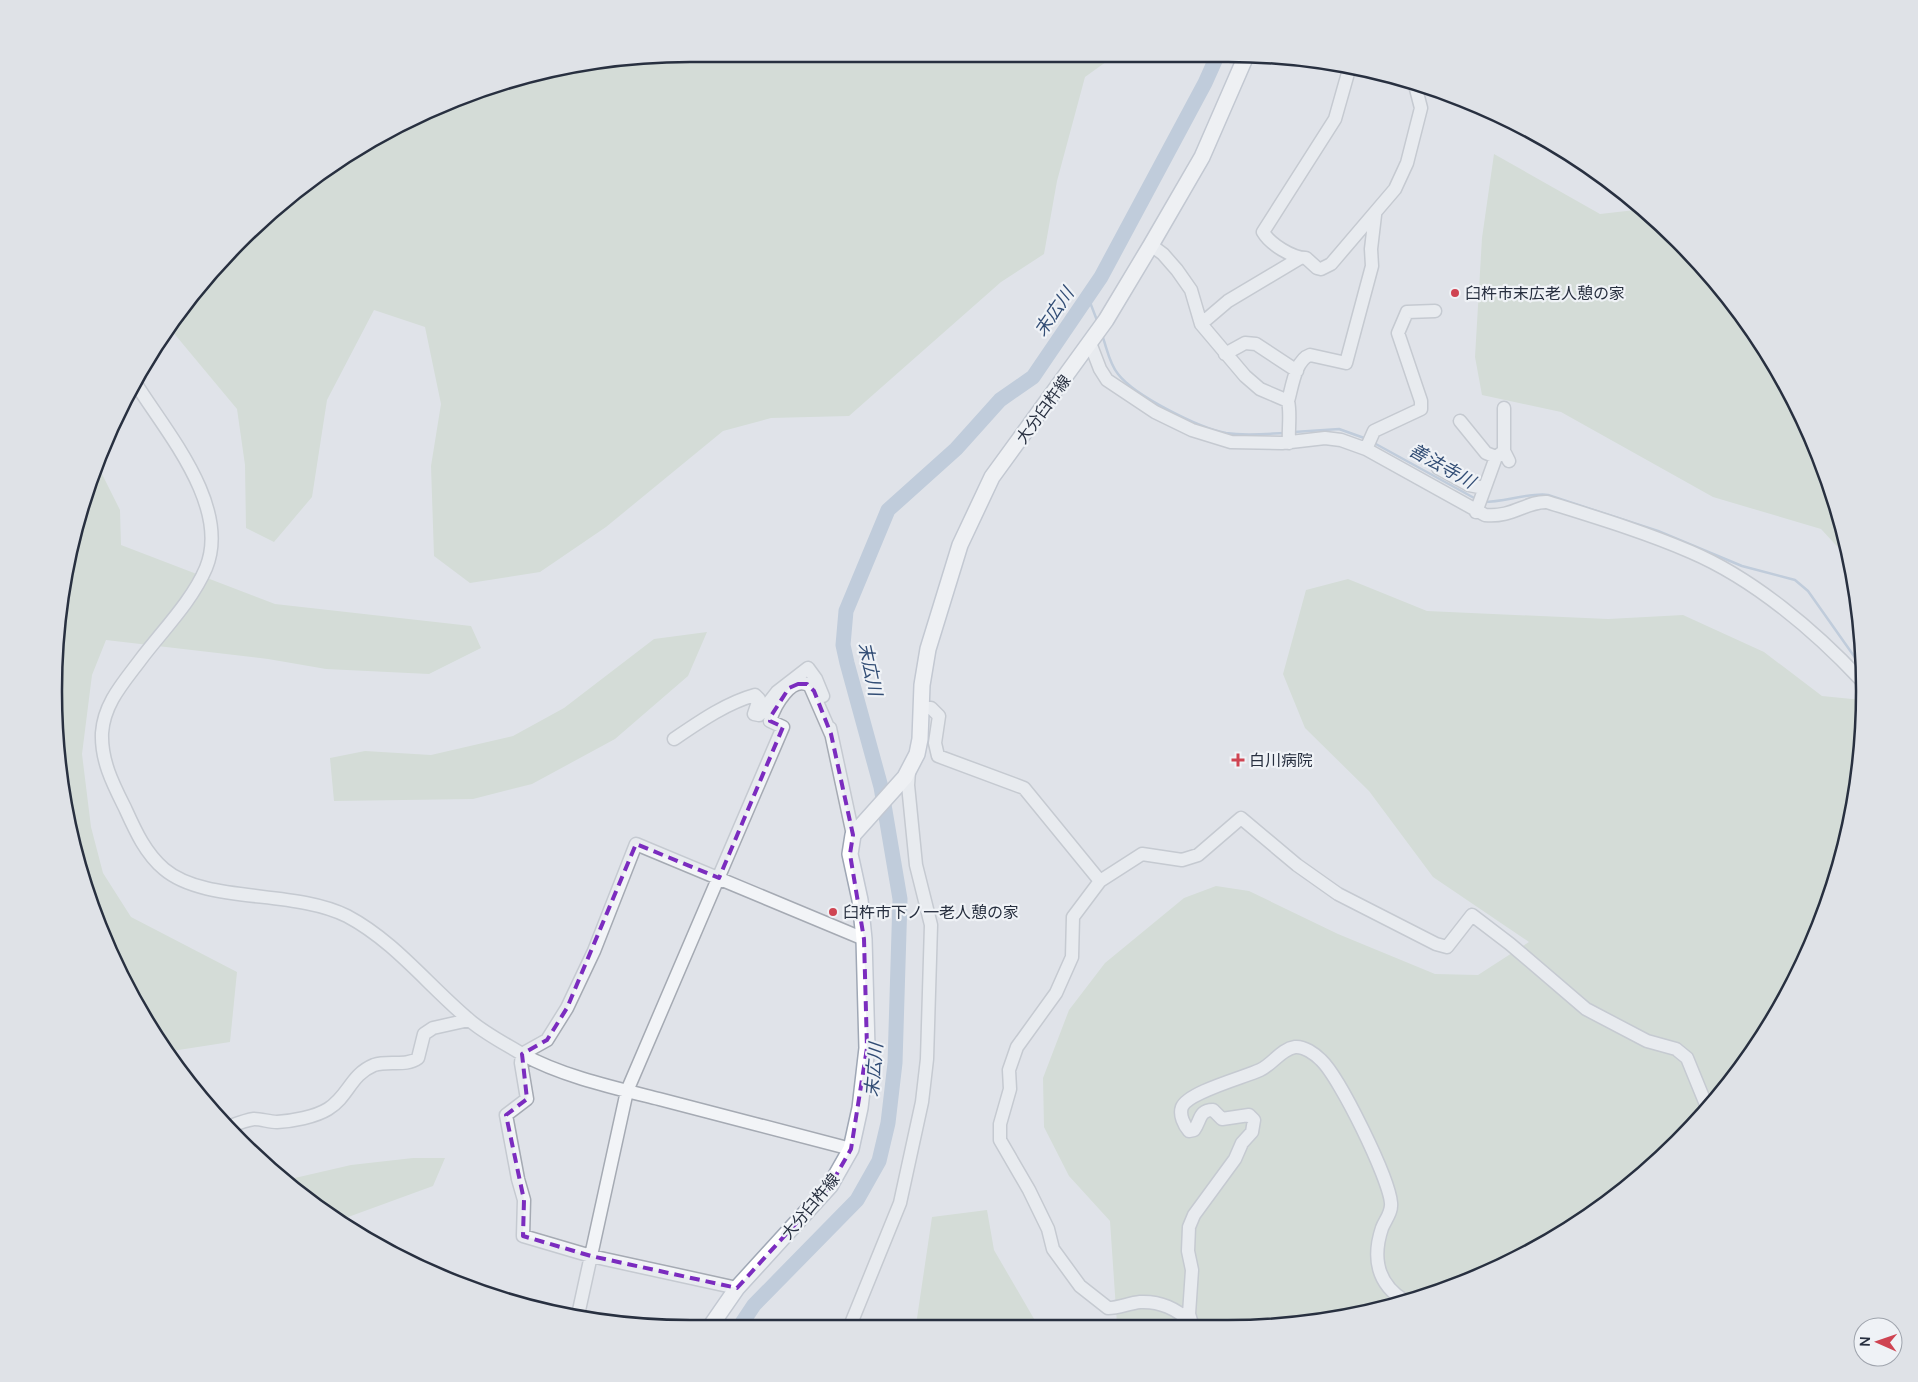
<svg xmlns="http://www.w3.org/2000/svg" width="1918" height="1382" viewBox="0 0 1918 1382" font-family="Manrope,'Noto Sans JP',sans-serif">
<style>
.green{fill:#c5d3c1}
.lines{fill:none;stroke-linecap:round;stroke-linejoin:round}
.stream{stroke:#9aafc9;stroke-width:2.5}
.river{stroke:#9aafc9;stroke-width:15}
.minor-casing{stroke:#a5aab3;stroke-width:15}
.major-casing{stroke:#9fa7b5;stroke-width:18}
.minor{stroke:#f2f4f7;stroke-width:12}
.major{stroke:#fff;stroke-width:15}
.marked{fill:none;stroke:#7b2cbf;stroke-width:4;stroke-dasharray:10 6;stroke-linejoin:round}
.poi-dot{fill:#cf4452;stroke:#eff2f6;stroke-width:2}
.labels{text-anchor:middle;stroke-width:4.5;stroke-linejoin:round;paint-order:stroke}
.poi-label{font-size:16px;fill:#283040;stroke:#eff2f6;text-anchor:start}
.street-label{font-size:16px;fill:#283040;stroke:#eff2f6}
.water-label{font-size:18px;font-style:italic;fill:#324d75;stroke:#eff2f6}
.rim{fill:none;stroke:#283040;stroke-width:2.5}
</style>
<rect width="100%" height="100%" fill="#e0e3e9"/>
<!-- green -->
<path class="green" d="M691,54H1117L1085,77L1057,181L1044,254L1001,282L849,416L771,418L723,431L606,527L540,572L470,583L434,556L431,466L441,404L425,327L374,310L327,400L312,497L274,542L246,528L245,465L237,409L172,331L212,271L337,161L409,119L526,76Z
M1494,154L1600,214L1644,209L1706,271L1779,373L1831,486L1847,557L1821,529L1713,497L1561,412L1482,395L1475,357L1482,238Z
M97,464L120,510L121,545L275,604L471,626L481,648L429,674L326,669L268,659L106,640L92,675L82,754L91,827L103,873L131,917L237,972L230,1042L172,1051L119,973L87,896L59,774V608L87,486Z
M1348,579L1427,611L1608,619L1683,615L1764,652L1822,696L1862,700L1863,733L1842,856L1798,973L1732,1079L1647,1170L1509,1263L1432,1295L1310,1323L1117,1324L1110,1221L1069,1176L1044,1127L1043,1078L1069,1010L1105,963L1184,898L1216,886L1249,891L1338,934L1435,974L1478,975L1529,942L1433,877L1369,791L1305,728L1283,674L1306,590Z
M707,632L688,676L615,739L532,784L473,799L334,801L330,758L365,751L431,755L513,736L564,708L654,639Z
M413,1158H445L433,1186L340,1220L303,1196L286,1180L351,1165Z
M987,1210L994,1250L1037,1324L916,1325L932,1217Z"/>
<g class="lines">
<!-- stream -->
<path class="stream" d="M1088,297L1098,323
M1102,335C1107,348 1109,363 1118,374C1135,396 1199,428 1226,433C1245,436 1264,434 1284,433
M1294,432L1339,429L1367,439
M1374,443L1476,499
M1484,502C1503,502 1533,492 1548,495L1658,531L1742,566L1795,580L1808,591L1861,666"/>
<!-- river -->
<path class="river" d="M740,1326L754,1305L857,1200L879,1161L888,1123L895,1063L900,899L881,787L847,663L843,645L846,611L888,510L956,449L1000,400L1033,377L1101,277L1205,83L1218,54"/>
<defs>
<path id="minor" d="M1350,66L1335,119L1263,232C1270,244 1292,258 1306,258L1317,268L1321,269L1331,264L1395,189L1407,163L1421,108L1415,85
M1151,245L1163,254L1177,270L1191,290L1201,324L1245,376L1260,389L1288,401C1291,414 1288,429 1289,443
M1201,324L1228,301L1300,258
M1090,343L1100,369L1107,380L1155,412L1192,430L1231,442L1282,443L1325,438L1341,440L1366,449L1485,515C1512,518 1527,501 1547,502C1595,517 1645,532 1691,552C1754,579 1815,631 1861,680
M1225,354L1245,343L1256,344L1297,371
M136,384C167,433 231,507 206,568C192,601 163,630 141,659C124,682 104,703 102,733C101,761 113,784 125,808C135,830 145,853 164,869C205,904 294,889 347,916C394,941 426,983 467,1018C482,1032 504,1043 522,1054C561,1076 615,1088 659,1099C723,1116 787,1132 851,1149
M1288,401C1292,388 1295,360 1310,355L1346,363L1372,266L1371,249L1375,215
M1504,408V451L1509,461
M1460,421L1486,453L1496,457
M1366,449L1374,431L1421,409V401L1398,333L1407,312L1435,311
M1438,468L1469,485L1484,488
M1476,512L1496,457L1504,451
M921,708H931L939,716L935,743L938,756L1024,788L1100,881
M830,728L853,835
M674,739C699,722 726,703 755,695L759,699L754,714L759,715L777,692L808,668L816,679L823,696
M228,1127C236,1124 246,1120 254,1119C262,1119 269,1122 277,1122C293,1121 315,1117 328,1109C349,1096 350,1075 374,1065C389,1060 406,1067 418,1058L424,1034L433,1028L469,1020
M737,1288L591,1256L523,1236L524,1200L518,1179L506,1115L527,1099L521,1063L522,1054L547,1040L567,1008L594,951L636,844L864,939
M578,1315L627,1091L783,727L770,721C774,707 792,673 810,686L831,734
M1191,1322C1176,1309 1161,1301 1140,1302C1129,1303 1119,1308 1108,1308L1080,1286L1053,1249L1048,1229L1029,1190L1000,1140V1124L1010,1089L1009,1070L1017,1047L1056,993L1072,957L1073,917L1100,881L1142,854L1182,860L1198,855L1241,818L1297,865L1338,894L1436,944L1447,947L1472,915L1510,944L1586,1009L1647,1041L1676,1049L1687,1058L1707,1107
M1192,1324L1189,1314L1192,1270L1188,1251L1189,1227L1194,1215L1235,1159L1242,1143L1252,1132L1254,1120L1249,1115L1222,1119L1213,1110C1199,1110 1201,1120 1194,1130L1189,1131C1184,1125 1179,1115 1182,1107C1188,1092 1245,1077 1260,1070C1273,1064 1281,1049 1295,1047C1304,1046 1315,1054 1321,1060C1340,1078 1389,1178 1391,1203C1392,1213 1385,1220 1382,1228C1372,1258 1377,1284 1405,1301
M850,1326L900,1203L922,1102L927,1059L931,925L916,865L908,785L909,771"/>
<path id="major" d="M710,1327L737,1288L830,1186L851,1149L860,1108L867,1048L864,939L860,900L850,854L853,835L905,777L917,754L920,739L922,685L928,649L960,545L992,477L1106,320L1151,245L1202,157L1246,56"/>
</defs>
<!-- minor casing -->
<use href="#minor" class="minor-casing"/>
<!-- major casing -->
<use href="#major" class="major-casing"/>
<!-- minor -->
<use href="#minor" class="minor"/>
<!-- major -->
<use href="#major" class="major"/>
</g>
<!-- marked area -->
<path d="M0 0H1918V1382H0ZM798,684H807L814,691L831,734L853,835L850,854L864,939L867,1048L851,1149L830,1186L737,1288L591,1256L523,1236L524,1200L506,1115L527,1099L522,1054L547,1040L567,1008L636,844L719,878L783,727L770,721L771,716L789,688Z" fill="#e0e3e9" fill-opacity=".55" fill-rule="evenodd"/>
<path class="marked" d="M798,684H807L814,691L831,734L853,835L850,854L864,939L867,1048L851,1149L830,1186L737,1288L591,1256L523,1236L524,1200L506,1115L527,1099L522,1054L547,1040L567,1008L636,844L719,878L783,727L770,721L771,716L789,688Z"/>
<!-- markers -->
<g class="poi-dot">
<circle cx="1455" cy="293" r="5"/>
<path d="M1235.5 752.5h5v5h5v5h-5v5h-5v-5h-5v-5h5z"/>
<circle cx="833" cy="912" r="5"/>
</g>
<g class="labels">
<!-- poi labels -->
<g class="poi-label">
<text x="1465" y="299">臼杵市末広老人憩の家</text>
<text x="1249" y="766">白川病院</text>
<text x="843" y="918">臼杵市下ノ一老人憩の家</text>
</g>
<!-- street labels -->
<g class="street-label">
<text transform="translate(1043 409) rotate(-54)" y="6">大分臼杵線</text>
<text transform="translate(810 1206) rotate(-50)" y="6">大分臼杵線</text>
</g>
<!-- water labels -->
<g class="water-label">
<text transform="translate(1054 312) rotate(-55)" y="6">末広川</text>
<text transform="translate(1442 466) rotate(29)" y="6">善法寺川</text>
<text transform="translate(870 669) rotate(78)" y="6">末広川</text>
<text transform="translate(874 1070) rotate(-85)" y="6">末広川</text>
</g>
</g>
<!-- crop -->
<path d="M0 0H1918V1382H0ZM690 62H1228A628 628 0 0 1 1856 690V692A628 628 0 0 1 1228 1320H690A628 628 0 0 1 62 692V690A628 628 0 0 1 690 62Z" fill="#dfe2e7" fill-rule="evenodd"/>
<path class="rim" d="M690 62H1228A628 628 0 0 1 1856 690V692A628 628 0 0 1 1228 1320H690A628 628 0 0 1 62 692V690A628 628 0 0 1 690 62Z"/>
<!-- north arrow -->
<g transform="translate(1878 1342) rotate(272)"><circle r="24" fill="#eff2f6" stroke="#9fa4ad"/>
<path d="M0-4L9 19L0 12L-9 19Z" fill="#cf4452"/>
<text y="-8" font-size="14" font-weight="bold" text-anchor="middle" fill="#283040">N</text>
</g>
</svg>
